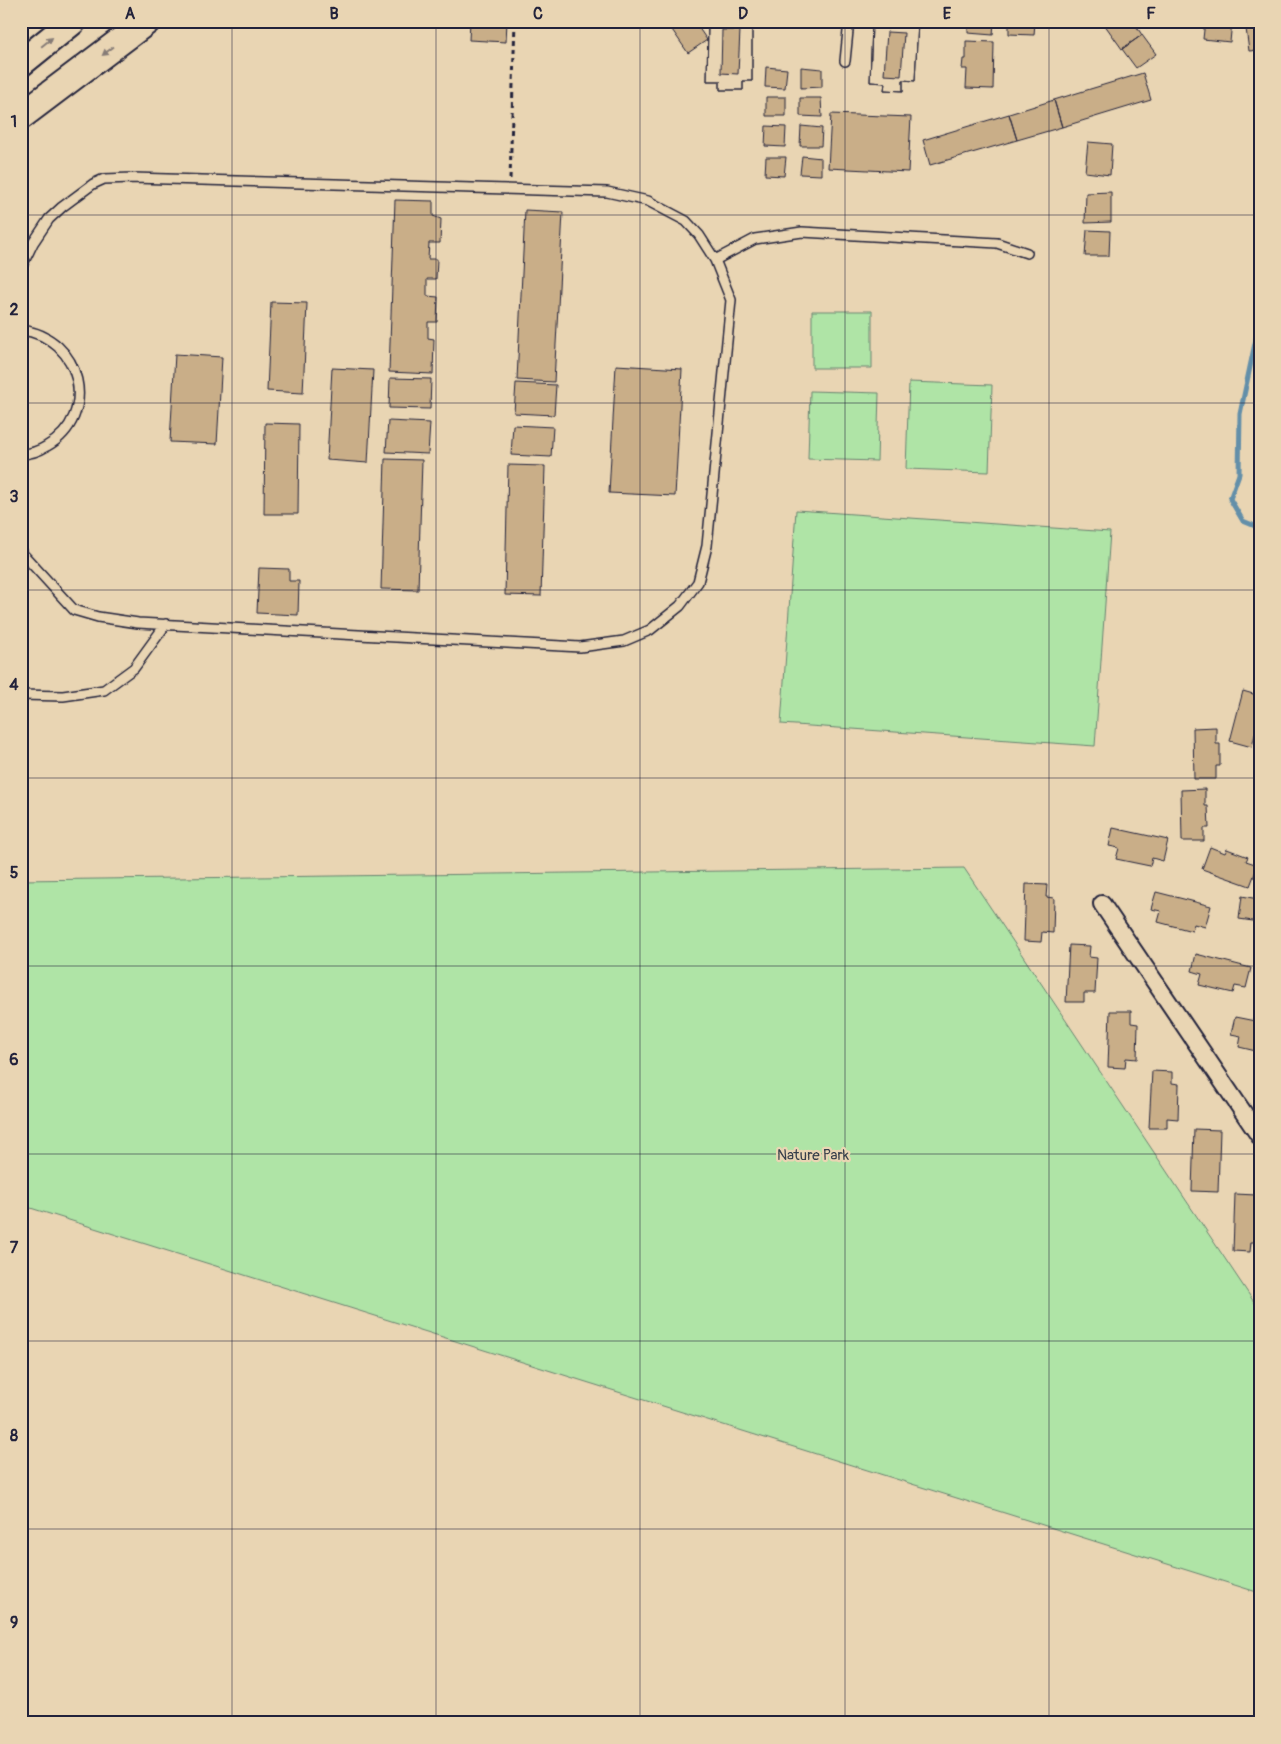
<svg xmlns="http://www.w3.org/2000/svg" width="1281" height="1744" viewBox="0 0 1281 1744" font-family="Pangolin,sans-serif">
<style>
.green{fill:#afe4a6;stroke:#688370}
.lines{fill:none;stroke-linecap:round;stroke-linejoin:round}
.stream{stroke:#648fa9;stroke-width:5}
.building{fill:#c9ae88;stroke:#22223b;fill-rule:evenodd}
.lane-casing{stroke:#22223b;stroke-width:12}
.street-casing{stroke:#22223b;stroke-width:20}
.primary-casing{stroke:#22223b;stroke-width:30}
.path{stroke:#22223b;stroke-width:3;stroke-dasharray:5 4;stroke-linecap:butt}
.lane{stroke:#e9d5b3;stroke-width:9}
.street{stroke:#e9d5b3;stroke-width:16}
.primary{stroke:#e9d5b3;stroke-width:26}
.oneway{fill:#867c77}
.grid{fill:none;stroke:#22223b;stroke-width:1;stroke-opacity:0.55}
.labels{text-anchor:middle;stroke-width:4.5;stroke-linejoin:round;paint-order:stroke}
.park-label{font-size:15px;fill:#373f4b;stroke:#e9d5b3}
.neatline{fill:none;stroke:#22223b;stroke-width:2}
.grid-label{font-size:16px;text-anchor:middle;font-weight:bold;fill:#22223b}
</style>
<rect width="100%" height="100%" fill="#e9d5b3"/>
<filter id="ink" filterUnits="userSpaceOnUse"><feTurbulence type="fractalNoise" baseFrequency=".02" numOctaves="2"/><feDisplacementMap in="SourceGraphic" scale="10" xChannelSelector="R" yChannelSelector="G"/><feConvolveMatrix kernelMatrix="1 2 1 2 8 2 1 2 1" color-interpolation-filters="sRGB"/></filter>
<g filter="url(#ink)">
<!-- green -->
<path class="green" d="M812,311H872V368H812Z
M909,382L992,385L989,472L906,469Z
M810,391L879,393L877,461L808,459Z
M796,510L1110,532L1095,746L781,724Z
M964,868L1260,1311V1593L21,1205V880Z"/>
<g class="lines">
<!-- stream -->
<path class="stream" d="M1260,320L1240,414L1239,474L1230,499L1243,521L1260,528"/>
</g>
<!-- building -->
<path class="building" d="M470,21H507L506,42L469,40Z
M666,21H694L707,40L688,53Z
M741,21V23H752V81H743V90H720V81H707L708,22ZM722,30H740L738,74L721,73Z
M741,21V23H752V81H743V90H720V81H707L708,22Z
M882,21L918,22L915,81L903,80V91L884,90L885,83L870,82L872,24H882ZM887,32L904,33L901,76L884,75Z
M882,21L918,22L915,81L903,80V91L884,90L885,83L870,82L872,24H882Z
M968,21H994L993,35L968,33Z
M1009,21H1042L1035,22L1034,35L1009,34Z
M1102,21H1133L1142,35L1122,49Z
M1205,21H1232L1230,42L1203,39Z
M1245,21H1260V50L1249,51Z
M1142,35L1156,54L1136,68L1122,49Z
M966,41L994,42L993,89L966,88L967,69H962L963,59H966Z
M766,67L787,69L785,88L765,87Z
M801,67L822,69V87L801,88Z
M1143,73L1151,100L1062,127L1054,100Z
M766,97H786V116H766Z
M800,98H821L822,117L800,116Z
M1054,100L1062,127L1017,140L1009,114Z
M831,114L911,117L908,172L828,168Z
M1009,114L1017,140L930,165L923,140Z
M766,126L786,127L785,147L765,146Z
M801,126L822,128L821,146H800Z
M1088,142L1112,144L1110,175L1085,172Z
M802,156L821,158V175L800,174Z
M766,157H786L784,176L765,175Z
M1111,192V222L1085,223L1086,193Z
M395,200L433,201V216L441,219L440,243H429L428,259H437L436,279H427V296L438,297L437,322H428V338L434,339L433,374L389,372Z
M525,210L563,212L554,382L517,380Z
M1087,230L1110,231L1109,256H1085Z
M271,302L307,303L303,393L267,391Z
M175,354L222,357L217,444L170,442Z
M616,365L682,369L675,496L609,493Z
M332,368L373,370L368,463L327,460Z
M390,378L431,379L430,409L389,408Z
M516,383L556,385L554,415L514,413Z
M388,421L430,423L428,454L386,452Z
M265,423L299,424L298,514H264Z
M513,425L553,427L551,457L511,455Z
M385,459L422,460L418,590L381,589Z
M508,465L545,466L541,596L505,595Z
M259,568L289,569V581H299L298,615L257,613Z
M1243,691L1260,696V733L1259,736L1255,734L1252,747L1230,741Z
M1216,727V744H1220V766H1216V779H1194L1193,728Z
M1205,789V806H1208L1209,828H1204V841H1182L1181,790Z
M1113,828L1168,840L1163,861L1152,858L1150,866L1116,859L1119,848L1109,846Z
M1210,847L1225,853L1227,849L1248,857L1246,861L1258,865L1250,886L1202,869Z
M1026,884L1047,885L1046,897L1054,898L1053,933L1042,932L1041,942L1024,941Z
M1156,892L1211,906L1205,927L1194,924L1192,931L1158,922L1161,911L1151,909Z
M1259,895L1260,922L1239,919L1242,896L1258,899Z
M1069,945L1090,946L1089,957L1097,958L1095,993H1084V1002H1066Z
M1196,954L1251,968L1246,988L1235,986L1233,993L1199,985L1202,974L1192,971Z
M1110,1011H1131V1023L1138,1024L1137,1059L1126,1058L1125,1068L1108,1067Z
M1235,1017L1260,1022V1052L1239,1047L1241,1036L1231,1034Z
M1152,1071L1172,1072V1083L1179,1084L1178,1119L1167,1118V1128H1149Z
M1194,1129L1220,1130L1218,1192L1192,1191Z
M1235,1194L1256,1195V1207H1260V1242H1251L1250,1252L1233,1251Z"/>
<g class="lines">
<defs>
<path id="lane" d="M845,61L849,21
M715,260L755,239L802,232L997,243L1027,253
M21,268L33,243L49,219L62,207L93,184L104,179L133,178L607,192L648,201L686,221L699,235L715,260L731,300L707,546L698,582L680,606L650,630L624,641L580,647L138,623L98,617L74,610L21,552
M21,330C82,337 100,416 47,446C39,451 30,454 21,454
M21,695L63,696L104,690L134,668L166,624"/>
<path id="street" d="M1102,904L1260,1137"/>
<path id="primary" d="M21,63L73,21
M21,116L147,21"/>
</defs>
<!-- lane casing -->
<use href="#lane" class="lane-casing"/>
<!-- street casing -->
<use href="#street" class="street-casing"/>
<!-- primary casing -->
<use href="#primary" class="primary-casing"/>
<!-- path -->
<path class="path" d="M510,179L515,21"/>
<!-- lane -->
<use href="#lane" class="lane"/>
<!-- street -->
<use href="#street" class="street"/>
<!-- primary -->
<use href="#primary" class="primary"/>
</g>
<!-- one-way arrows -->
<defs><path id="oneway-solid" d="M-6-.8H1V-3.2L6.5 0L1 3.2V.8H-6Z" transform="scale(1.25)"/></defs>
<g class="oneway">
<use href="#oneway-solid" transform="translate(47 42) rotate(-39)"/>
<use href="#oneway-solid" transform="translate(108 51) rotate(143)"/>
</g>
</g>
<!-- grid -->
<path class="grid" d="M232,21V1723M436,21V1723M640,21V1723M845,21V1723M1049,21V1723M21,215H1260M21,403H1260M21,590H1260M21,778H1260M21,966H1260M21,1154H1260M21,1341H1260M21,1529H1260"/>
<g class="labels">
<!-- park labels -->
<g class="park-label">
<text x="813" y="1160">Nature Park</text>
</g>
</g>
<!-- margin -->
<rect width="1281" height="1744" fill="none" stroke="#e9d5b3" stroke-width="55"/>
<rect x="28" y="28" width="1226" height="1688" class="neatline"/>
<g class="grid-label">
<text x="130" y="19">A</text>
<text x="334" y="19">B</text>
<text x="538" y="19">C</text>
<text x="743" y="19">D</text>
<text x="947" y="19">E</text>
<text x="1151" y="19">F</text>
<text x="14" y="127">1</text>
<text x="14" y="315">2</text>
<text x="14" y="502">3</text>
<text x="14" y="690">4</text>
<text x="14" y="878">5</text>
<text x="14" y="1065">6</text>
<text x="14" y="1253">7</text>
<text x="14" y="1441">8</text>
<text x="14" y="1628">9</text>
</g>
</svg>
